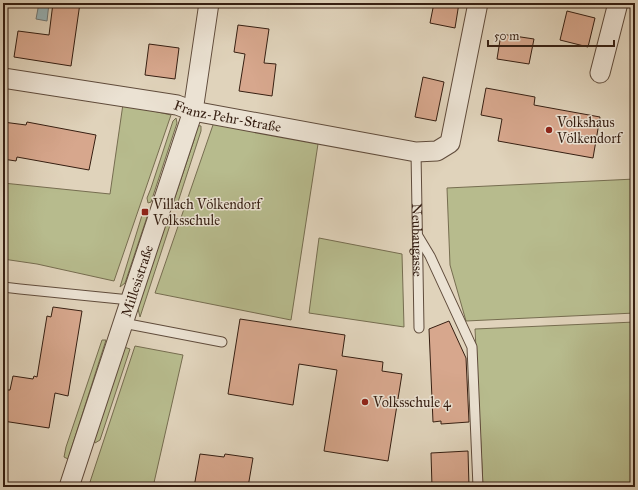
<svg xmlns="http://www.w3.org/2000/svg" width="638" height="490" viewBox="0 0 638 490" font-family="'IM FELL Great Primer',serif">
<style>
.green{fill:#b7bb8d;stroke:#766d50}
.water{fill:#98b5ba;stroke:#717977}
.building{fill:#d7a78d;stroke:#361f12}
.lines{fill:none;stroke-linecap:round;stroke-linejoin:round}
.lane-casing{stroke:#604c3c;stroke-width:11}
.street-casing{stroke:#604c3c;stroke-width:21}
.lane{stroke:#ebe2d3;stroke-width:9}
.street{stroke:#ebe2d3;stroke-width:19}
.poi-dot{fill:#8f2418;stroke:#ebe2d3;stroke-width:1.5}
.labels{text-anchor:middle;stroke-width:3;stroke-linejoin:round;paint-order:stroke}
.street-label{font-size:14px;fill:#361f12;stroke:#ebe2d3}
.poi-label{font-size:14px;fill:#361f12;stroke:#ebe2d3;text-anchor:start}
</style>
<rect width="100%" height="100%" fill="#e0d3bb"/>
<filter id="stains"><feTurbulence type="fractalNoise" baseFrequency=".005" numOctaves="4"/><feColorMatrix values="0 0 0 0 .2 0 0 0 0 .09 0 0 0 0 .02 0 0 0 .5 -.17"/></filter>
<radialGradient id="worn" r=".72"><stop offset=".6" stop-color="#630" stop-opacity="0"/><stop offset="1" stop-color="#630" stop-opacity=".3"/></radialGradient>
<!-- green -->
<path class="green" d="M123,104L171,115L114,281L37,264L3,259V183L110,194Z
M176,118L177,123L151,202L148,203L147,198L151,188L173,121Z
M214,122L316,139L318,144L291,320L155,293Z
M195,125L201,126V131L177,205L176,206L174,204V200L194,140Z
M635,179V313L466,321L450,265L447,188Z
M143,212L146,213L147,217L125,283L120,287Z
M170,216H173L140,317L138,309L140,301L151,269L166,222Z
M319,238L402,254L404,327L309,313Z
M635,322V487H483L475,329Z
M102,340H106L68,459L64,457L66,447Z
M135,346L183,355L153,487H95L89,485Z
M124,347L130,349L100,440L95,443L94,439Z"/>
<!-- water -->
<path class="water" d="M39,3H49L47,21L36,19Z"/>
<!-- building -->
<path class="building" d="M53,3H80L71,66L14,57L18,31L49,35Z
M434,3H459L455,28L430,23Z
M567,11L595,18L588,47L560,40Z
M238,25L269,29L264,63L276,64L272,96L239,91L245,54L234,52Z
M501,34L534,39L529,64L497,59Z
M149,44L179,48L175,79L145,75Z
M423,77L444,82L436,121L415,117Z
M486,88L535,97L534,105L600,117L593,158L498,141L502,119L481,115Z
M3,122L26,125L27,122L96,135L89,170L17,157L16,161L3,159Z
M53,307L82,311L68,396L55,393L49,428L3,421V404L5,390H10L13,376L33,379L34,376L37,377L47,316L51,317Z
M240,319L345,335L342,356L383,362L382,371L402,374L388,461L324,451L337,370L299,364L293,405L228,394Z
M449,321L466,358L469,422L441,424V421L433,422L429,329Z
M468,451L469,487H432L431,453Z
M200,454L224,457L225,454L253,458L248,487H194Z"/>
<g class="lines">
<defs>
<g id="lane">
<path id="s1" d="M416,152L419,328"/>
<path d="M418,236L430,256L472,347L478,487"/>
<path d="M3,287L20,289L130,300"/>
<path d="M123,323L222,342"/>
</g>
<g id="street">
<path d="M600,73L618,3"/>
<path id="s2" d="M3,78L177,105L193,111L416,152L437,151L450,143L478,3"/>
<path id="s3" d="M69,487L193,111L209,3"/>
</g>
</defs>
<!-- lane casing -->
<use href="#lane" class="lane-casing"/>
<!-- street casing -->
<use href="#street" class="street-casing"/>
<!-- lane -->
<use href="#lane" class="lane"/>
<!-- street -->
<use href="#street" class="street"/>
</g>
<!-- markers -->
<g class="poi-dot">
<circle cx="549" cy="130" r="4"/>
<rect x="141" y="208" width="8" height="8" rx="2"/>
<circle cx="365" cy="402" r="4"/>
</g>
<g class="labels">
<!-- street labels -->
<g class="street-label">
<text dy="5" stroke="none"><textPath href="#s2" startOffset="228">Franz-Pehr-Straße</textPath></text>
<text dy="5" stroke="none"><textPath href="#s1" startOffset="88">Neubaugasse</textPath></text>
<text dy="5" stroke="none"><textPath href="#s3" startOffset="217">Millesistraße</textPath></text>
</g>
<!-- poi labels -->
<g class="poi-label">
<text x="557" y="127">Volkshaus<tspan x="557" dy="16">Völkendorf</tspan></text>
<text x="153" y="209">Villach Völkendorf<tspan x="153" dy="16">Volksschule</tspan></text>
<text x="373" y="407">Volksschule 4</text>
</g>
</g>
<!-- margin -->
<rect width="638" height="490" fill="none" stroke="#e0d3bb" stroke-width="16"/>
<rect x="4" y="4" width="630" height="482" fill="none" stroke="#361f12" stroke-width="2"/>
<rect x="8" y="8" width="622" height="474" fill="none" stroke="#361f12"/>
<!-- scale -->
<path d="M488 40v6h126v-6" fill="none" stroke="#361f12" stroke-width="2"/>
<text x="494" y="40" font-size="12" fill="#361f12" stroke="#ebe2d3" stroke-width="3" paint-order="stroke">50 m</text>
<rect width="100%" height="100%" filter="url(#stains)"/>
<rect width="100%" height="100%" fill="url(#worn)"/>
</svg>
